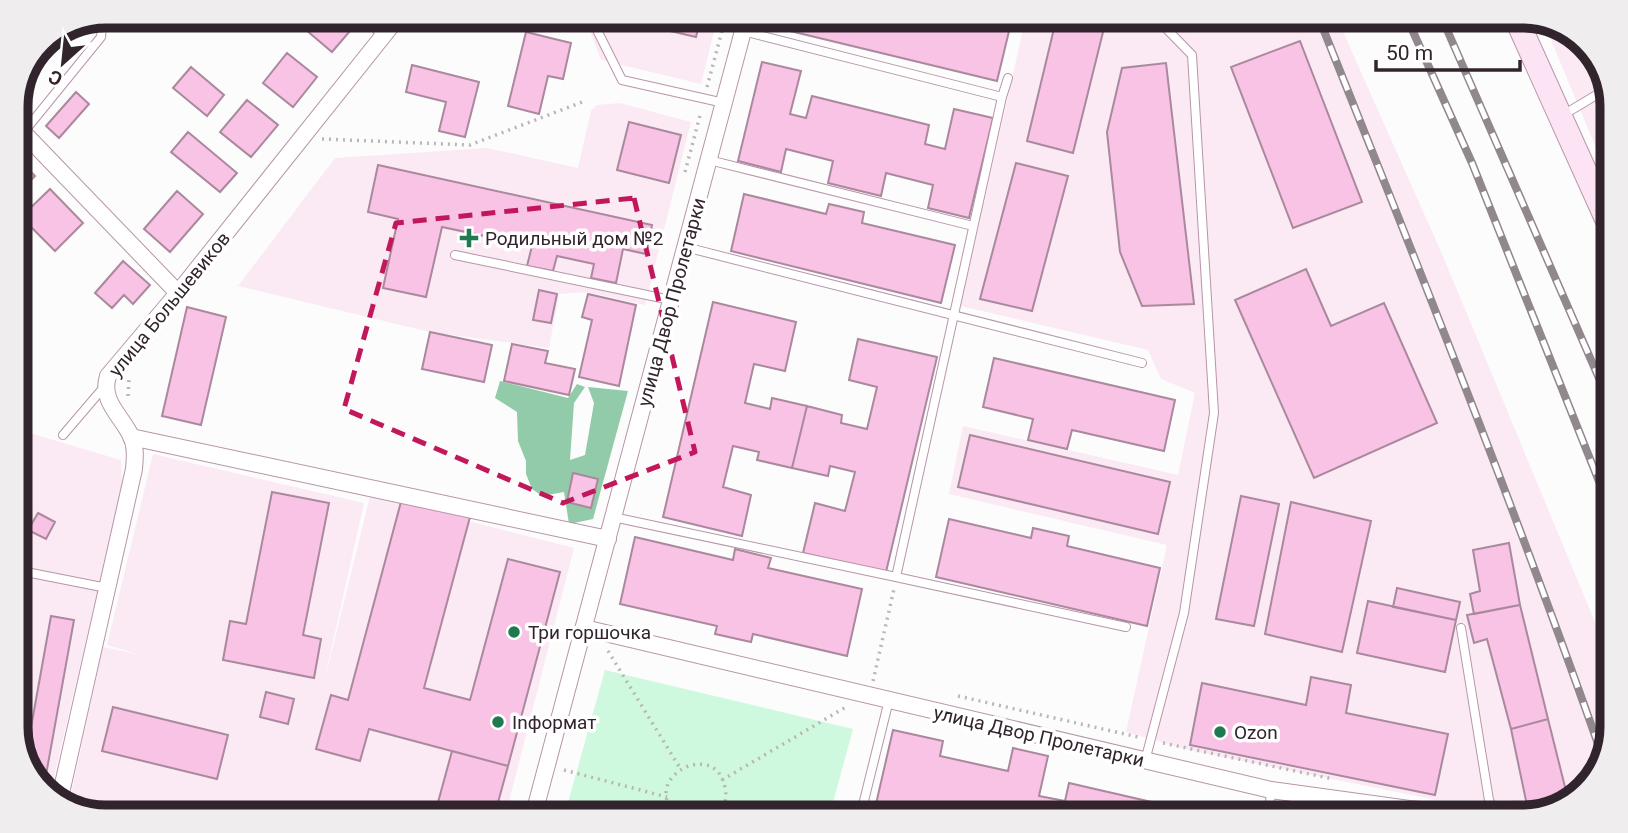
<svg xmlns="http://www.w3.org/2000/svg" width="1628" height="833" viewBox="0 0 1628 833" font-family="Roboto,sans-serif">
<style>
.built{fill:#fbe9f4}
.green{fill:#cff9df}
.forest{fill:#92cba9}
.building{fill:#f8c3e4;stroke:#aa889d;stroke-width:2}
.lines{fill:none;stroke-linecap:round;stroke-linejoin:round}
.service-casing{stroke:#b795aa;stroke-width:10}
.minor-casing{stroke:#b795aa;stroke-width:18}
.secondary-casing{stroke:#b795aa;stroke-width:25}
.path{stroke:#b9b5b8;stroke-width:3.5;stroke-dasharray:2 5;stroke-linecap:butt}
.service{stroke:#fff;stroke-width:8}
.minor{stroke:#fff;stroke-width:16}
.secondary{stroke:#fde4f4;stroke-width:23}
.rail-casing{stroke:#90888d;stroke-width:8}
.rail{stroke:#fff;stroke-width:5;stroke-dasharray:16;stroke-linecap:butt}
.marked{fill:none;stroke:#c2185b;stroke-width:5;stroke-dasharray:14 9;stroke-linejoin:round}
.poi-dot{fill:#1f7a50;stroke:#fff;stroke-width:2.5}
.labels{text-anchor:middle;stroke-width:7;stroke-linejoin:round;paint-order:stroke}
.poi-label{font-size:19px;fill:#32242d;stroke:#fff;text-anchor:start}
.street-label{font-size:19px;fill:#32242d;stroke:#fff}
.rim{fill:none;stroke:#32242d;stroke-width:9}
</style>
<rect width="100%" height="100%" fill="#fcfcfc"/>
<!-- built -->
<path class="built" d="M530,16H718L701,84L601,60L590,31Z
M1026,16H1336L1442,254L1612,663V727L1603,767L1572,802L1519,817L1511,800H1436L1189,750L1126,732L1167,545L949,494L963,426L1178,475L1195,393L1161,379L1148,350L961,306Z
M1543,21L1562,25L1597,56L1612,100V186Z
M620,103L691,122L645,305L587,292L559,294L549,348L430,332L238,286L335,158L487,148L578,168L591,111L597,105Z
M16,429L121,460L122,486L50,794L31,777L16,734Z
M153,454L364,503L322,691L370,496L574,548L505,817H106L68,808L103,647L141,655L107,645Z
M1237,803L1348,817H1235Z"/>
<!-- green -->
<path class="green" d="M605,670L853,729L829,817H564Z"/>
<!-- forest -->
<path class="forest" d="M500,381L568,398L577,384L585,387L574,403L570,460L585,455L594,403L588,387L628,391L593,519L569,524L564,492L542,496L532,489L526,474V461L518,441L517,412L495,398Z"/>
<!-- building -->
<path class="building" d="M113,16H136L126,27Z
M296,16H346L356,24L332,52L293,19Z
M641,16H701L696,37L640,24Z
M790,16H979L1011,23L997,81L786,30Z
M1057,16H1107L1073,153L1027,141Z
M69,31L29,71L42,42Z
M526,32L571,43L563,79L548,76L539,114L508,106Z
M1300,41L1362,202L1293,228L1231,67Z
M287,53L317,77L293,107L263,83Z
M762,62L801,71L790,114L806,118L812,96L929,125L925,144L945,149L954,109L993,118L969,218L928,208L933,185L886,173L881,196L828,183L833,161L786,149L781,172L738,161Z
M1166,63L1194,304L1142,306L1120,252L1107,132L1122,68Z
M412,65L479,82L465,137L439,131L446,102L406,92Z
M191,67L224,95L207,116L173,88Z
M76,92L89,104L59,138L46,126Z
M247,100L278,125L251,157L220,132Z
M629,122L681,135L669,183L617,170Z
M188,132L237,173L220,192L171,152Z
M16,157L35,176L16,195Z
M1016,163L1068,176L1032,311L980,299Z
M378,165L652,225L646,254L623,249L616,283L591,278L594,264L557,256L553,271L527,266L532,246L442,227L426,297L383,288L398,219L368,212Z
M50,189L83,223L55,251L21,217Z
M177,191L203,214L170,252L144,229Z
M744,194L826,214L829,204L864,212L862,223L955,245L941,303L731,251Z
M123,261L150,285L133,304L124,295L112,308L95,293Z
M1306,269L1331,326L1384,303L1437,423L1314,478L1235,300Z
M539,290L557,294L551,323L533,320Z
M588,294L636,305L619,386L579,377L592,320L582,317Z
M713,302L796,322L785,371L754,364L745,403L770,409L772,398L807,406L792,468L757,460L759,452L733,446L723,487L751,495L742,536L663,517Z
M187,307L226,317L201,425L162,416Z
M430,332L492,345L484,382L422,369Z
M858,339L937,357L886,572L803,553L815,503L845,511L855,472L830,466L828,476L792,468L807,406L842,415L841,423L867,429L877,387L849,380Z
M512,344L548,351L545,363L575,369L569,395L504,381Z
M994,358L1175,400L1164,451L1072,430L1067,449L1028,440L1033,419L983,407Z
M970,435L1170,482L1158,534L958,487Z
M573,473L598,479L591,508L567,502Z
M272,492L329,503L303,635L321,639L314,678L223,660L230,621L246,624Z
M1241,496L1279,504L1254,626L1216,619Z
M402,498L470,517L424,688L470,700L508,559L560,572L508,766L369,729L360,761L316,749L331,695L348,700Z
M1291,502L1371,521L1342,652L1265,634Z
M38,513L55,522L46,539L28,530Z
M949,519L1031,538L1033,528L1069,536L1067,546L1160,568L1147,626L936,577Z
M635,537L733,560L735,549L771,558L768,568L862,589L847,656L753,634L751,642L715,634L717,626L620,604Z
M1509,543L1520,605L1474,614L1470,594L1480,591L1473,550Z
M1397,588L1460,602L1456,620L1393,607Z
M1368,601L1456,620L1445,672L1357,653Z
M1520,605L1548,719L1511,729L1487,639L1474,643L1467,615Z
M51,616L74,620L44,786L31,777L25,761Z
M1311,677L1351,685L1346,713L1448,734L1435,795L1190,745L1202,683L1306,705Z
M266,692L294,699L288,724L260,717Z
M113,707L228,735L217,779L102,751Z
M1548,719L1569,803L1529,815L1511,729Z
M893,730L943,741L940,756L1008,771L1013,748L1048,756L1039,796L1065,801L1069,783L1208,815L1207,817H939L930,815L929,817H873Z
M452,751L508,766L494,817H434Z"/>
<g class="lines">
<defs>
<path id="service" d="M361,16L384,36
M557,16L594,24L622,80L724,103
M743,31L1002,97
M1563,115L1608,88
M23,133L101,37L103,17
M709,160L973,226
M685,247L1142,363
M455,255L671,300
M63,435L104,387
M613,517L896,577L1002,97L1008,78
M16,570L107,588
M896,577L1126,627
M1461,628L1489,800L1497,817
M1145,761L1184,613L1214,413L1192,55L1154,16
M860,817L889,700
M1269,817L1271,790"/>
<path id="minor" d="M16,125L178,293
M131,437L608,539
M584,628L1271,790L1409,809L1498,817
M59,802L134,469C135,458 136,446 131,436C121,415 100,401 108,376L178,293L399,16
M533,817L747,16"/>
<path id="secondary" d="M1515,16L1612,231"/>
</defs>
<!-- service casing -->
<use href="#service" class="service-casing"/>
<!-- minor casing -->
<use href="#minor" class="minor-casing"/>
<!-- secondary casing -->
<use href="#secondary" class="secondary-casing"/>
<!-- path -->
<path class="path" d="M707,87L726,16
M322,139L470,145L585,101
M685,172L701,112
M128,396L129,379
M608,651L680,768
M873,681L894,589
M958,696L1138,737
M1163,743L1333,779
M564,770L667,797
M722,780L846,707
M719,813L737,817
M679,817C635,780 716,736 725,788C728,800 723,810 714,817"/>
<!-- service -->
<use href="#service" class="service"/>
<!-- minor -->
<use href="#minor" class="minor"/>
<!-- secondary -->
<use href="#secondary" class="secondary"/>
<defs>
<path id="rail" d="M1318,16C1417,263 1516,510 1604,761
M1406,16L1472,163L1612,514
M1441,16L1612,408"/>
</defs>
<!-- rail casing -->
<use href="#rail" class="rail-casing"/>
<!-- rail -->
<use href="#rail" class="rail"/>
</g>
<!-- marked area -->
<path class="marked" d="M634,198L695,452L563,503L344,409L396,223Z"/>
<!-- markers -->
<g class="poi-dot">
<path d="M465.5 227.5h7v7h7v7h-7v7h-7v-7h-7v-7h7z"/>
<circle cx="514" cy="632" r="7"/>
<circle cx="498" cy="722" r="7"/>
<circle cx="1220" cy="732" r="7"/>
</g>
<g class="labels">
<!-- poi labels -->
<g class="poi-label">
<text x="485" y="245">Родильный дом №2</text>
<text x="528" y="639">Три горшочка</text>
<text x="512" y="729">Inформат</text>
<text x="1234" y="739">Ozon</text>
</g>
<!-- street labels -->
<g class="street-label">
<text transform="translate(671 302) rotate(-75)" y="7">улица Двор Пролетарки</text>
<text transform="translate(169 304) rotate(-51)" y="7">улица Большевиков</text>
<text transform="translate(1039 736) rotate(13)" y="7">улица Двор Пролетарки</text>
</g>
</g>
<!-- crop -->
<path d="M0 0H1628V833H0ZM106 28H1522A78 78 0 0 1 1600 106V727A78 78 0 0 1 1522 805H106A78 78 0 0 1 28 727V106A78 78 0 0 1 106 28Z" fill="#efedee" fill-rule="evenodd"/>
<path class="rim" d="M106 28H1522A78 78 0 0 1 1600 106V727A78 78 0 0 1 1522 805H106A78 78 0 0 1 28 727V106A78 78 0 0 1 106 28Z"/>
<!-- north arrow -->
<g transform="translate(63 63) rotate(207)" stroke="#ffffff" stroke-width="5" paint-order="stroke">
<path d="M0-5L12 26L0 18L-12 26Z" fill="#32242d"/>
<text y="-10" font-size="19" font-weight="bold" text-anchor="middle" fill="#32242d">С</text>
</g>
<!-- scale -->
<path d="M1376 60v10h144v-10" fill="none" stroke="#32242d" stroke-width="3.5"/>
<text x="1386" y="60" font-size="21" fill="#32242d" stroke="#ffffff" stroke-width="5" paint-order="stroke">50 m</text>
</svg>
